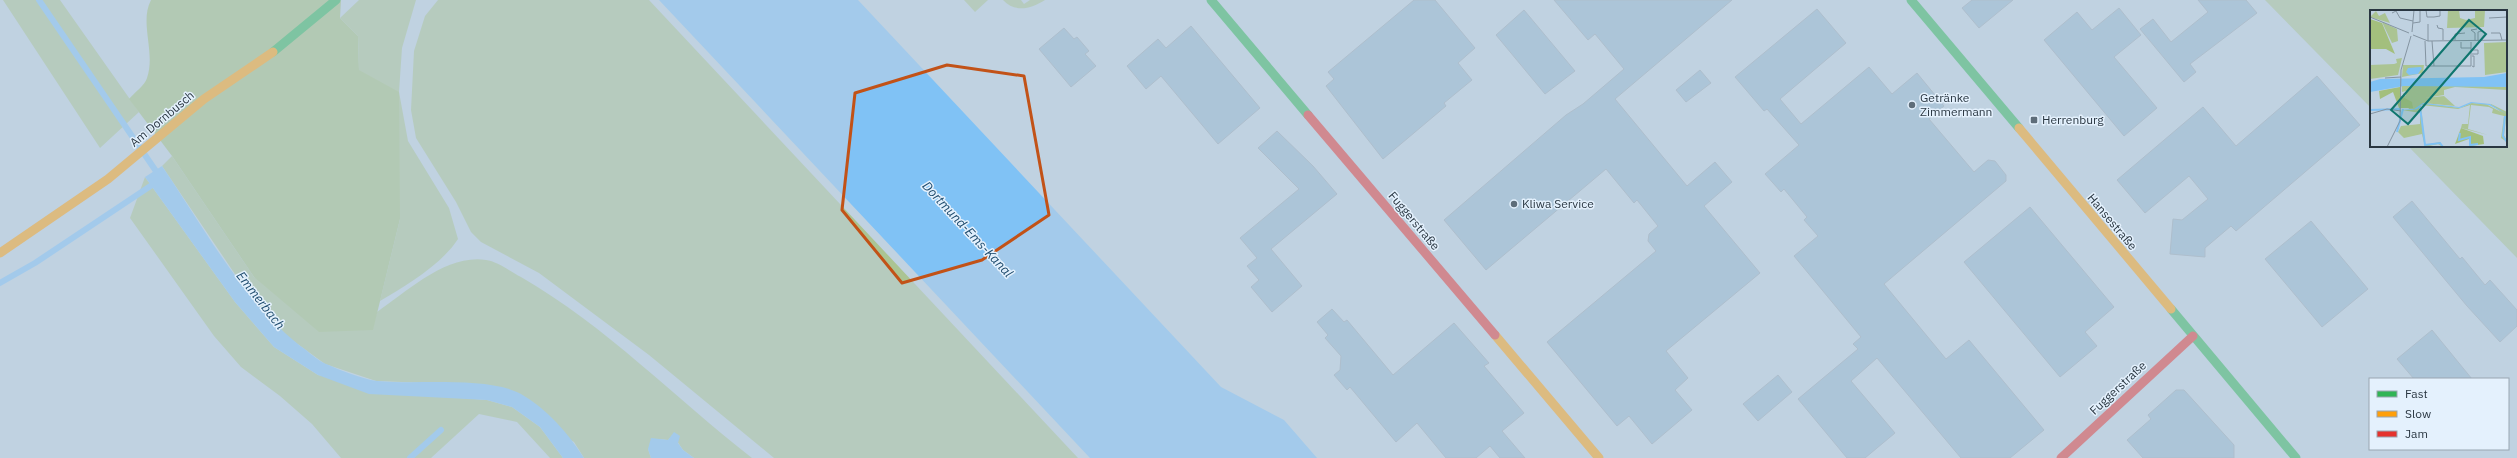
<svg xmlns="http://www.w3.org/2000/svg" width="2517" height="458" viewBox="0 0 2517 458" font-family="'IBM Plex Sans',sans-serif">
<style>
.green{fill:#abc493}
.forest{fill:#a3bf7d}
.water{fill:#80c2f5}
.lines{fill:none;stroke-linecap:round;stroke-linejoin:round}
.stream{stroke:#80c2f5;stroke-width:6}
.building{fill:#96b6cc;stroke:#99a7b2}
.fast{stroke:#30b455;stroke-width:9}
.slow{stroke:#ff9f0a;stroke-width:9}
.jam{stroke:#e5322d;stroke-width:9}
.marked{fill:none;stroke:#c25217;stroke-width:3;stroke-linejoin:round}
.poi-dot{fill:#5e6d79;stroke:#e4f1fd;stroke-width:1.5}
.labels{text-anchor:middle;stroke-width:3;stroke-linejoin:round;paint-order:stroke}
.poi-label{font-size:12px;fill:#293641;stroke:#e4f1fd;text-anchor:start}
.street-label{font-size:12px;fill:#293641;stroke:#e4f1fd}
.water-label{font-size:13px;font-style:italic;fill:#1f4c6e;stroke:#e4f1fd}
.inset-river{fill:none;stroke:#80c2f5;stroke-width:2}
.inset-road{fill:none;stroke:#8494a1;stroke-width:1}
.view{fill:#0f766e;fill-opacity:0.15;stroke:#0f766e;stroke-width:2}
.inset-edge{fill:none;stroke:#293641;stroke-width:2}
</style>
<rect width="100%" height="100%" fill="#c0d2e1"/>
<!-- green -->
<path class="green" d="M3,0H60L139,112L100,148Z
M359,0H416L402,48L399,92L408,141L449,208L458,239C442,264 406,286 380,301L400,219L359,70L358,36L340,18Z
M438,0H649L1078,458H774L649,355L539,273L481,242L471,232L456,202L416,138L411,110L414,51L425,16Z
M964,0H988L975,12Z
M1003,0H1021L1024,4L1030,0H1045C1031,9 1015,13 1003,0Z
M2265,0H2517V258L2408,146H2506V11H2371V108Z
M172,156L254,277L372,330L377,312C408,291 446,254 486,260C497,261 511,272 521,277C606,326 675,398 752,458H694L683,450L673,435L668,440L659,439L648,449L651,458H584L574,442L479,385L376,381L325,364L288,337L247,292L162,166Z
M145,177L235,302L274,347L318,375L434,396L487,400L512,407L540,427L563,458H550L517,422L479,414L431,458H341L312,424L280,396L241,367L214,336L130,218Z"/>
<!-- forest -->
<path class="forest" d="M151,0H341L340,18L358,36L359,70L399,92L400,219L373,330L319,332L254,277L172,156L129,99C134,93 145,85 147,78C156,52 139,23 151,0Z"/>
<!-- water -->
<path class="water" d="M659,0H858L1221,387L1284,420L1317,458H1090Z
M162,166C203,226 247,308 306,350C312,355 319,361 326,364C340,370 362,379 377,381C416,385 488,376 521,394C547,409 568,433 584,458H563L540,427L512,407L487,400L369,394L318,375L274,347L235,302L145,177Z
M674,432L680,436L678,443L683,450L694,458H651L648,449L651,438L668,440Z"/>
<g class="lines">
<!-- stream -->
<path class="stream" d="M39,0L160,177
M0,283L35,263L158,181
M410,458L441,430"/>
</g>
<!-- building -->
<path class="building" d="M1414,0H1435L1475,48L1458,63L1472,80L1444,103L1446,106L1383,159L1326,86L1334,79L1328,72Z
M1554,0H1732L1615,99L1687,186L1715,162L1732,182L1704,206L1760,273L1666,351L1688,378L1675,390L1692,410L1652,444L1629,416L1617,426L1547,342L1656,251L1648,241L1649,234L1658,226L1637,200L1634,203L1606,169L1486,270L1444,220L1566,115L1583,104L1624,69L1595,34L1588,40Z
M1972,0H2013L1979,28L1962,8Z
M2198,0H2246L2257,13L2190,64L2196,72L2184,82L2140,29L2153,19L2171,42L2208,12Z
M2119,8L2141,35L2114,57L2157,108L2124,136L2044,40L2077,12L2092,30Z
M1817,9L1846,43L1780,99L1801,124L1869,67L1892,94L1917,73L1944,106L1929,119L1974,172L1988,160L1995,161L2006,175V181L1884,284L1946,359L1969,340L2044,430L2010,458H1961L1877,358L1851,381L1895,433L1865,458H1847L1798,399L1858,349L1853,344L1861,337L1794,256L1818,236L1804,220L1807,217L1784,189L1781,192L1765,174L1799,145L1767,109L1764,111L1735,77Z
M1524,10L1575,71L1545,94L1496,35Z
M1191,26L1260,108L1218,144L1161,76L1146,89L1127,66L1158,39L1166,48Z
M1064,28L1074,39L1077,37L1089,51L1085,54L1096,66L1071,87L1039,49Z
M1700,70L1711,83L1686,102L1676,90Z
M2317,76L2360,125L2236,231L2231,226L2205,248V257L2170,254L2173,219L2182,220L2208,199L2189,176L2145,213L2117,180L2203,107L2236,146Z
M1277,131L1313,166L1337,194L1271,249L1302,286L1272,312L1251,287L1259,280L1247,266L1257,258L1240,238L1299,189L1258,148Z
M2412,201L2460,259L2462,257L2485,285L2490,280L2517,310V326L2500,342L2467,306L2393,217Z
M2030,207L2114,307L2085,332L2097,346L2060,377L1964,262Z
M2311,221L2368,289L2322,327L2265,259Z
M1332,309L1344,322L1347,320L1393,375L1454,323L1489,363L1484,366L1524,413L1502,431L1525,458H1500L1490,446L1476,458H1446L1417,423L1396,442L1350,387L1347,390L1334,375L1340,370L1341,356L1325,338L1328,335L1317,322Z
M2432,330L2472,379H2414L2397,359Z
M1778,375L1792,392L1758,421L1743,404Z
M2176,390H2184L2234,445V458H2143L2127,440L2151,419L2148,415Z"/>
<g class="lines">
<!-- fast -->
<path class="fast" d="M1211,0L1308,115
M1911,0L2019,128
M273,52L336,0
M2171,309L2296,458"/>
<!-- slow -->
<path class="slow" d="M2019,128L2171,309
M0,253L108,179L204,99L273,52
M1495,335L1599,458"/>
<!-- jam -->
<path class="jam" d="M1308,115L1495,335
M2061,458L2193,336"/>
</g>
<!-- marked area -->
<path d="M0 0H2517V458H0ZM947,65L1024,76L1049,215L982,260L902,283L842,210L855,93Z" fill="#c0d2e1" fill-opacity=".55" fill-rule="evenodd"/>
<path class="marked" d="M947,65L1024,76L1049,215L982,260L902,283L842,210L855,93Z"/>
<!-- markers -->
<g class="poi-dot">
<circle cx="1912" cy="105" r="4"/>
<rect x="2030" y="116" width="8" height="8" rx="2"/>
<circle cx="1514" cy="204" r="4"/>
</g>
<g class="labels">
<!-- poi labels -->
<g class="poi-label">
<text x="1920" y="102">Getränke<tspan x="1920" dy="14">Zimmermann</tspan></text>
<text x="2042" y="124">Herrenburg</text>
<text x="1522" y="208">Kliwa Service</text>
</g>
<!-- street labels -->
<g class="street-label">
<text transform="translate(162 119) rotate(-40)" y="4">Am Dornbusch</text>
<text transform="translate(1414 221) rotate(50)" y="4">Fuggerstraße</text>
<text transform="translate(2112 222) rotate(50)" y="4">Hansestraße</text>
<text transform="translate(2118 388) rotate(-43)" y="4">Fuggerstraße</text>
</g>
<!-- water labels -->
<g class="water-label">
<text transform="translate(968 229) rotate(47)" y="5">Dortmund-Ems-Kanal</text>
<text transform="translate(261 300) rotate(52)" y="5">Emmerbach</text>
</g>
</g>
<!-- overview -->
<g transform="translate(2370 10)">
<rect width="137" height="137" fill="#c0d2e1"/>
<path d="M78,0H89L90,8L96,10L105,8V0H115L114,17L77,18ZM6,1L9,6L15,3L20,13L0,7ZM12,12L27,19L28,31L22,33ZM137,32V62L115,65L114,33ZM32,48L28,65L0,69V55L24,54L27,53L26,49ZM33,55H54L53,63L32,67ZM107,75L137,77V80L85,77L74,80V85L55,88L74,86L85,96L53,93L44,99H32H39L33,88V83L36,86V81L32,82V76ZM53,93L90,98L101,93L116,94L131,102L120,94L108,93L121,94L137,102L134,125L137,132L131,128L134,106L122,103L123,99L119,97L101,95L98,119L118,125L91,118L92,114H98L100,95L88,99L51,95L55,135L70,132L73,137L68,134L55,137L52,124L34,128L28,122L31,116L50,114V103L32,100H42Z" fill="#abc493"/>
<path d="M0,9L12,13L25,44L16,39H0ZM30,77L31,86L42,92L43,98H29L23,82L10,89L9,81ZM91,118L113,126L114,134L100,136L99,129L85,134Z" fill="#a3bf7d"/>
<path d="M38,58L50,57L52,58L48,64L39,65L36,62ZM137,63V77L34,76L0,82V72L10,69L114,67ZM101,92L120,94L137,104L119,95L102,93L90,98L53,94L47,99L42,100H32L44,99L53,93L89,97Z" fill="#80c2f5"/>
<path class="inset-river" d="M50,97L55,135L70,133L73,137M0,100L30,99M135,106L133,126L137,132M27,122L33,99M90,123L89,130L100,127V135L108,134"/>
<path class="inset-road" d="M56,0L57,7H64L70,6V0M22,3L26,1L30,8L43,11M0,7L39,23M119,8L137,7M43,13L50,12V0M58,14V31M67,15L68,18L73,19V30M42,22L44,0M121,23H130L132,30M43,25L58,31L137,30M85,30V24L95,23M55,31L56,56H101V32M62,31L64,56M105,31V23L101,20L107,19M108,31V22L112,21M91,32V38H101M102,40H108V44H102M102,56L104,57V46H102M15,68L31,67M0,104L17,99L31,101M17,137L30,111L31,60L41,26"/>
<path class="view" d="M99,10L116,24L38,114L21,100Z"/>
<rect width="137" height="137" class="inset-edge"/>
</g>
<!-- legend -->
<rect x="2369" y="378" width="140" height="72" fill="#e4f1fd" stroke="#99a6b2"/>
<rect x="2377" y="391" width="20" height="6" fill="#30b455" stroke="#99a6b2"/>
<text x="2405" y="398" font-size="12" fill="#293641">Fast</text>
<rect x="2377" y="411" width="20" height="6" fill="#ff9f0a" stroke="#99a6b2"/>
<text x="2405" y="418" font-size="12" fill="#293641">Slow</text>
<rect x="2377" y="431" width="20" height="6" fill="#e5322d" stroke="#99a6b2"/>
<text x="2405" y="438" font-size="12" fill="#293641">Jam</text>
</svg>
